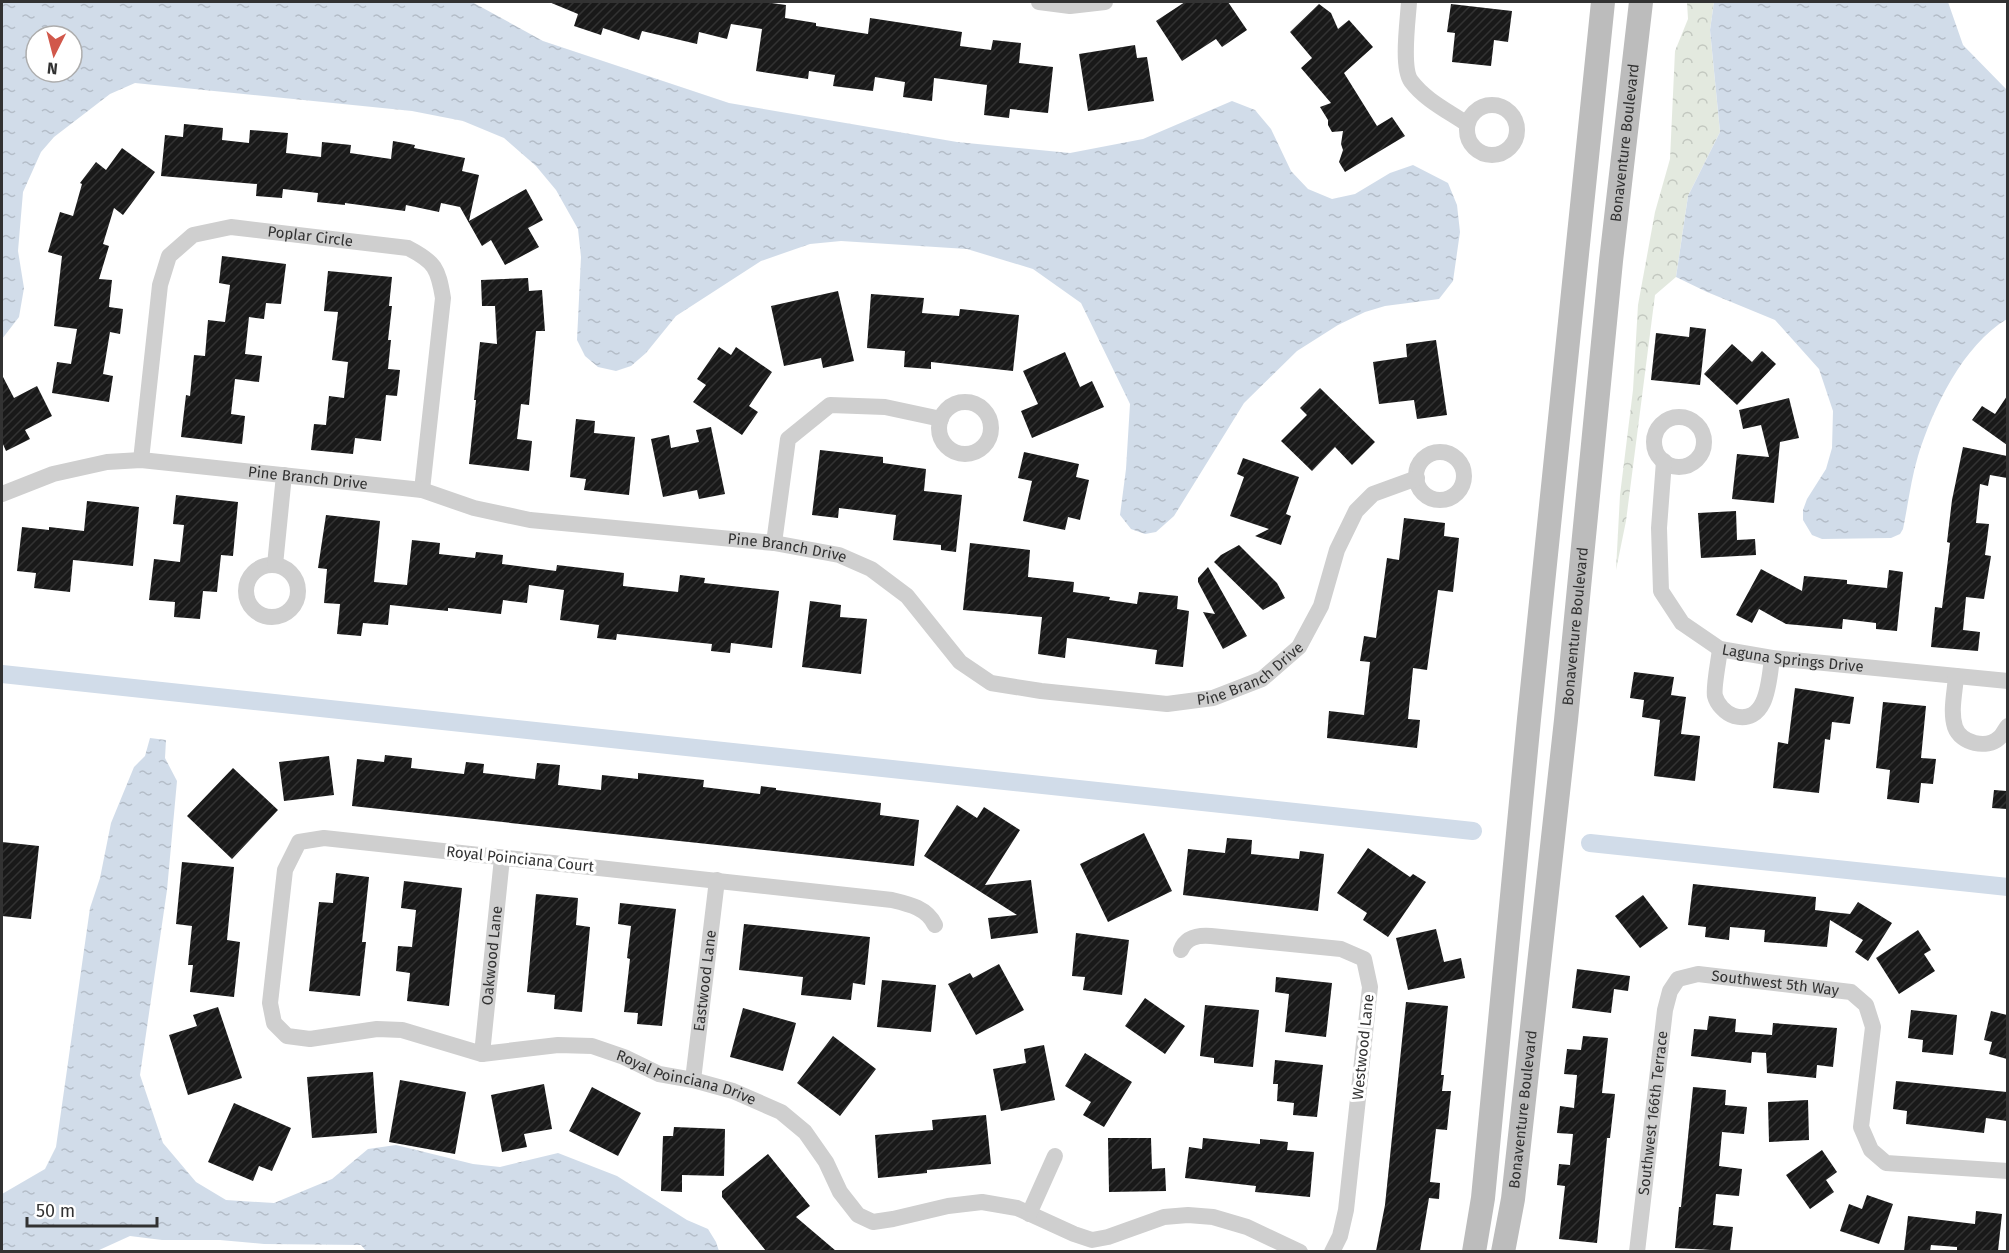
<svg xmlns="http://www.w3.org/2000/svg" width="2009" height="1253" viewBox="0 0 2009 1253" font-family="'Fira Sans',sans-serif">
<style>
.forest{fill:url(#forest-crowns)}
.water{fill:url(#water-ripples);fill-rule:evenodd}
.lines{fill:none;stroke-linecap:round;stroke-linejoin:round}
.canal{stroke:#d1dce9;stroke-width:18}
.building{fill:url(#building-hatch)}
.street{stroke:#cfcfcf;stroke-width:16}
.secondary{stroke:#bcbcbc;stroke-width:24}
.labels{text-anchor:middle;stroke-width:6;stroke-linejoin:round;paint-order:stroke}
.street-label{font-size:15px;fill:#323232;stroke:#fff}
</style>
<defs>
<pattern id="forest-crowns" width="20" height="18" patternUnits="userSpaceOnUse" patternTransform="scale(1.5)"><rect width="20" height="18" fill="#e3e9df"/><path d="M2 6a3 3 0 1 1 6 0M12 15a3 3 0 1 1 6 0" fill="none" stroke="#c3c8c0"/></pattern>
<pattern id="water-ripples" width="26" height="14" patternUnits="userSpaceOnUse" patternTransform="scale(1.5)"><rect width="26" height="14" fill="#d1dce9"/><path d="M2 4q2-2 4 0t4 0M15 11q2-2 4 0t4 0" fill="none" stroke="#b4bdc8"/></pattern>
<pattern id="building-hatch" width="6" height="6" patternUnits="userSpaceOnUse" patternTransform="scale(1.5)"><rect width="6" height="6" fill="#191919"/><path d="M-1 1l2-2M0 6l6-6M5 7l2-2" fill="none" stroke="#323232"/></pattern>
</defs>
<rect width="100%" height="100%" fill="#fff"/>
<!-- forest -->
<path class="forest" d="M1687,2H1714L1710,30L1720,132L1688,196L1676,277L1655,295L1626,521L1616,570L1620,495L1633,390L1638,305L1655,212L1670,159L1675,51L1688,19Z"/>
<!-- water -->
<path class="water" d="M2,2H472L543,41L729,103L957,142L1070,153L1143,139L1232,101L1255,110L1271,129L1291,171L1308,189L1332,199L1355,194L1390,173L1413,165L1448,183L1457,205L1460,232L1453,281L1439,299L1385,306L1365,312L1338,325L1297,351L1244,403L1174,516L1156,532L1145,534L1131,529L1120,515L1126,469L1130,404L1081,303L1033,269L967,249L841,241L810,244L761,261L676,316L646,353L631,366L616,371L598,367L585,356L577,340L581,257L578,229L556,190L536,166L504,138L463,121L412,111L135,83L110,94L54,137L41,152L23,192L18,251L24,288L19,317L2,339ZM36,36H72V72H36Z
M1714,2H1948L1963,45L2007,90V319C1963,345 1933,408 1918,456C1911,479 1908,505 1903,529L1900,534L1891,538L1822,539L1812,535L1803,520V510L1807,499L1826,469L1832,448L1833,411L1819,369L1775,320L1707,292L1676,277L1688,196L1720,132L1710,30Z
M150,738L166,740L165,758L177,781L167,890L140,1075L163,1143L196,1182L226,1200L274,1203L332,1179L368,1149L396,1145L473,1164L500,1167L558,1153L617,1176L687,1220L708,1229L716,1242L719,1251L367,1252L361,1245L264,1244L220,1240H162L130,1236L97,1251H2V1194L45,1169L56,1147L90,908L100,878L111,823L134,767L145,756Z"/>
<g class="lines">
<!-- canal -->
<path class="canal" d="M2,674L1473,831
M1590,843L2008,887"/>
</g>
<!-- building -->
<path class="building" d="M549,2H764L786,5L785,18L816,23V26L868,34L870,18L962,32L960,46L991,50L993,40L1021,43L1019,63L1053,67L1048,113L1010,109L1009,118L984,115L987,85L934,78L932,101L903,97L905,82L875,77L873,91L833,86L835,75L809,71L808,79L756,71L762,29L731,24L727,39L699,32L697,44L642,31L639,40L603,28L601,35L574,26L578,14Z
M1185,2H1228L1247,30L1222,47L1216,39L1182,61L1156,21Z
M1319,4L1331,13L1338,29L1349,20L1373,47L1344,73L1377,126L1392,117L1405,136L1345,172L1339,162L1343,150L1341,144L1343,131L1332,132L1328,125V120L1320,107L1331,103L1301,68L1312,58L1290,32Z
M1451,4L1512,11L1508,42L1494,40L1491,66L1452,62L1455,33L1447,32Z
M1135,45L1137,58L1147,57L1154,101L1088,111L1079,54Z
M184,124L223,128L222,140L249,143L250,130L288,133L286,153L321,157L322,142L351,145L350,153L391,159L393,141L415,145L414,148L465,158L462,171L479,175L469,221L526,189L543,220L528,228L539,247L505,265L491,240L482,246L460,207L441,203L439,212L406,205L405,211L345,203V205L317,202L318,193L283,189L282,198L256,196L257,184L161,176L165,135L183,137Z
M122,148L155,172L123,215L114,208L103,244L109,246L99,279L112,280L109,307L123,309L120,334L110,332L103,374L113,376L109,402L52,393L57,362L71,364L77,329L54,326L62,256L48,252L60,212L73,216L82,184L80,183L96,162L106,170Z
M222,256L286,264L281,304L266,303L264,319L249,317L245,354L262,356L259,382L235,379L231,414L245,416L242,444L181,437L186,395L190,396L194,355L205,356L208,320L225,322L230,285L219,283Z
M328,271L392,277L389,306H392L388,340H391L388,369L400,370L397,396L386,395L381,441L355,438L353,454L311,450L314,424L326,425L329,396L344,398L348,362L332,360L338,312L324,311Z
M528,278L529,291L542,290L545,331H536L529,405L521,404L517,439L532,441L529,471L469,464L476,400H474L480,342L497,344L495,306H482L481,280Z
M838,291L854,361L823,368L821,358L784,366L771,306Z
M871,294L924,298L922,313L959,316L960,309L1019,315L1013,371L931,362V369L904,367L905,351L867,348Z
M1690,327L1706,329L1700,385L1651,380L1656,333L1689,337Z
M1436,340L1447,415L1417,419L1414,400L1379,404L1373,362L1407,357L1406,344Z
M1732,344L1752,362L1762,351L1776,364L1737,405L1704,374Z
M719,347L731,355L736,347L772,372L749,406L758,412L742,435L693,402L706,385L697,379Z
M1065,352L1080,387L1092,381L1104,407L1032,438L1021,411L1038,404L1023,371Z
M2,375L14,398L37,386L52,416L25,430L30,439L6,451L2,442Z
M1320,388L1375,442L1352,465L1335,447L1312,471L1281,441L1307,415L1300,408Z
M2007,396V445L1972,420L1982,406L1995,414Z
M1789,398L1799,438L1780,442L1774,503L1732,499L1737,454L1769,457L1761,425L1743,429L1739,410Z
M576,419L595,421L594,433L635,437L629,495L584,490L586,479L570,477Z
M711,427L725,494L699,499L697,490L663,497L651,439L669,435L671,448L699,442L696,430Z
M1963,447L2007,456V478L1990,475L1988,486L1980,484L1976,523L1989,524L1985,555L1991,556L1984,599L1966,597L1963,630L1980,632L1978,651L1931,647L1935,607L1942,608L1950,543L1947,542L1952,500Z
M820,450L883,457V463L926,469L924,491L962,495L956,552L941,550V545L893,540L896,515L839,508L838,518L812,515Z
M1024,452L1079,464L1076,477L1089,480L1080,520L1068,517L1065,530L1023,521L1032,481L1018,478Z
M1243,458L1299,477L1286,514L1291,516L1281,545L1255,536L1269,529L1230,516L1244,477L1237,474Z
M176,495L238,502L233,556L221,555L217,592L203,591L200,619L174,617L175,602L149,600L154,559L180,562L184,525L173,524Z
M87,501L139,507L133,566L73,560L70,592L34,588L36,573L17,571L22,527L49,530V527L84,531Z
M1736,511L1737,540L1755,539L1756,555L1701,558L1698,513Z
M326,515L380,521L374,582L407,585L412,540L440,543L439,554L475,558L476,552L503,555L502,564L556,571L557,565L624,573L623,586L678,592L680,575L705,578L704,583L779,591L772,648L731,643L730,653L711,651L712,644L617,634L616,640L597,638L599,625L560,620L564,590L529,585L527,603L503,600L501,614L448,608V611L390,605L388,625L363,623L361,636L337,634L340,604L324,603L327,569L318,568Z
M1404,518L1445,523L1444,536L1459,538L1453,592L1438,590L1427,670L1413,668L1408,719L1420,720L1417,748L1327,738L1329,711L1364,715L1370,662L1360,661L1364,636L1376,638L1387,558L1399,560Z
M970,543L1030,550L1028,577L1074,582L1073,592L1110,597L1109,600L1137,604L1139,592L1178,596L1177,609L1189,611L1183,667L1155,664L1157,650L1067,638L1065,658L1038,654L1042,617L963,610Z
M1239,545L1277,583L1285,598L1263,610L1214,562L1221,555Z
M1208,567L1247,636L1223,649L1203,612L1215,614L1198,582V578Z
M1761,569L1802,591L1804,576L1847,580V584L1887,588L1889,570L1903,572L1897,631L1876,629V623L1843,619L1842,629L1786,624L1759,609L1752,623L1736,615Z
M810,601L841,605L840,617L867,619L861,674L802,667Z
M1634,672L1674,677L1671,695L1686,697L1681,734L1700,736L1695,781L1654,776L1660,720L1642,717L1644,700L1630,698Z
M1795,688L1854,697L1850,724L1832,722L1830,740L1825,739L1819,793L1773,788L1778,742L1788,744Z
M1883,702L1926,706L1921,758L1936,759L1933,784L1921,783L1919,803L1887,799L1890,770L1876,768Z
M385,755L412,758L411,768L464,774L466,762L484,764L483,773L535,779L537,763L560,765L558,785L601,790L602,775L638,779V773L704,780L703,787L760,794L761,786L776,788V790L881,803L880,815L919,820L914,866L352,806L357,759L384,762Z
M329,756L334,795L284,801L279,762Z
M233,768L278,810L232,859L187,816Z
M1994,790L2007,791V809L1992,808Z
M957,805L977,818L984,807L1020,830L985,885L1031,880L1038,933L991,939L988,918L1017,915L924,856Z
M1144,833L1172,891L1108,922L1080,864Z
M1227,838L1252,840L1251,854L1299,859L1300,851L1324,854L1318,911L1183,895L1188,849L1225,853Z
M2,842L39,846L31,919L2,916Z
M1368,848L1410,877L1413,874L1426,882L1388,937L1363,920L1367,913L1337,893Z
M182,862L234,867L227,940L240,942L234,997L190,992L193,965H188L192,926L176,924Z
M336,873L369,877L362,942H366L360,996L309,991L319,902L333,903Z
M404,881L462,888L449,1006L407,1001L410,973L396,971L398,946L412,947L416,910L401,908Z
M1693,884L1816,897L1815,910L1831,912L1850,914L1858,902L1892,923L1868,961L1855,952L1863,940L1830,920L1827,947L1764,942L1765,930L1730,927L1729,940L1705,937L1706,927L1688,925Z
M536,894L578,898L576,925L590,927L582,1012L554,1009L555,995L527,992Z
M1643,895L1668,928L1640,948L1615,916Z
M620,903L676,909L662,1026L637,1024L638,1013L624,1012L630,959L627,958L631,926L618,924Z
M744,924L870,937L865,985L853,983L851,1000L801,995L803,977L739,970Z
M1436,929L1444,962L1461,958L1465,978L1408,990L1396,938Z
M1918,930L1931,950L1924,954L1935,971L1899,994L1876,958Z
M1076,933L1129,940L1122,995L1083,990L1085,977L1072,976Z
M999,964L1024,1010L976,1035L948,984L970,973L973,978Z
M1577,969L1630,976L1628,991L1614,989L1611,1013L1572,1008Z
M1276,977L1332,983L1326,1037L1285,1032L1289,994L1275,992Z
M882,980L936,985L931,1032L877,1027Z
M1145,998L1185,1026L1165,1054L1125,1026Z
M1406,1002L1448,1006L1441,1075H1444L1442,1091H1451L1447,1130L1436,1129L1430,1182L1440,1183L1439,1199L1429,1198L1420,1251H1376L1385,1205Z
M1205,1005L1259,1010L1253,1067L1214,1063V1058L1200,1056Z
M218,1007L242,1078L188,1095L169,1035L197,1026L193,1015Z
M743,1008L796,1023L783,1071L730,1057Z
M1911,1010L1957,1015L1953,1055L1922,1052L1923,1040L1908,1038Z
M1991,1011L2007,1015V1059L1989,1054L1992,1042L1984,1040Z
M1709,1016L1736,1019L1735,1032L1772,1035L1773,1023L1837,1028L1833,1067L1817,1065L1816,1078L1767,1073L1766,1053L1752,1052L1751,1063L1691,1056L1694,1029L1707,1030Z
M833,1036L876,1069L840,1116L797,1083Z
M1583,1036L1608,1038L1602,1093L1615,1094L1610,1138H1607L1597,1243L1559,1239L1565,1186L1557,1185L1559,1164L1570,1165L1573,1134L1557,1133L1560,1106L1574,1108L1577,1075L1564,1074L1567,1049L1581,1050Z
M1044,1045L1055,1100L1001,1111L993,1069L1026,1063L1024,1049Z
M1085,1053L1132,1082L1104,1127L1083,1115L1091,1102L1065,1086Z
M1275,1060L1323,1065L1317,1117L1293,1115L1294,1103L1277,1101L1278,1084H1273Z
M373,1072L377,1133L312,1138L307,1077Z
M400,1080L466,1092L455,1154L389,1142Z
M1896,1081L2007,1092V1121L1986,1118L1984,1133L1906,1124L1907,1111L1893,1109Z
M544,1084L552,1129L524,1134L527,1147L502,1152L491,1095Z
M592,1087L641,1113L618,1156L569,1131Z
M1693,1087L1726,1090L1725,1105L1747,1107L1744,1134L1722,1132L1719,1166L1742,1169L1739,1196L1716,1194L1713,1225L1733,1227L1730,1251L1675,1248L1679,1207H1681Z
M1808,1100L1809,1140L1769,1142L1768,1102Z
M234,1103L291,1128L272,1171L259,1166L253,1181L208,1162Z
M986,1115L991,1164L927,1170V1173L878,1178L875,1135L933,1130L932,1120Z
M674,1127L725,1129L724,1176L682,1175V1192L661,1191L663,1136H673Z
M1108,1138H1151L1152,1169L1165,1168L1166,1191L1109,1192Z
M1203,1138L1260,1144V1139L1288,1142L1287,1150L1314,1152L1310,1197L1255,1192L1256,1186L1185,1178L1189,1147L1202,1149Z
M1822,1150L1837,1172L1826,1180L1834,1192L1810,1209L1786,1175Z
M768,1154L810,1206L796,1217L836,1251H766L722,1197V1191Z
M1867,1195L1893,1204L1879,1244L1840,1231L1849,1204L1862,1209Z
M1976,1211L2002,1214L1998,1251H1957V1247L1931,1245L1930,1251H1904L1908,1216L1975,1224Z"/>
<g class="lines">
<!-- street -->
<g class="street">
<path d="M1039,2L1070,6L1105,2"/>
<path d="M1409,2C1408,20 1401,67 1411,81C1425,100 1448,111 1467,124"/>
<circle cx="1492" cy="130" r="25"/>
<circle cx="965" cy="428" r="26"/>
<circle cx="1679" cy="442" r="25"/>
<circle cx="1440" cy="476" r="24"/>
<path id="s1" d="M141,460L160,285L169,256L193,235L231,227L408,248C435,262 438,268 443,298L422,490"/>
<path id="s2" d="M1664,461L1659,528L1661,591L1682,623L1720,649L1772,658L2008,681"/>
<path id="s3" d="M2,494L53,474L107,462L141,460L422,490L474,508L530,520L774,543L839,555L871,569L907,596L960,662L991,683L1041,691L1167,704L1213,698L1262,679L1299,647L1321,606L1337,550L1356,511L1373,494L1417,478"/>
<path d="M774,543L788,439L830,405L885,407L941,419"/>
<circle cx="272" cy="591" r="26"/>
<path d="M275,565L284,475"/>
<path d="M1720,649C1719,659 1713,688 1715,696C1717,704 1725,713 1734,716C1768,725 1769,680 1772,658"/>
<path d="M1956,676C1955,692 1950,711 1955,727C1961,744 1987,749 1999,738C2003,735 2005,729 2008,726"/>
<path id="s4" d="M935,925C927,908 909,904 892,900L324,838L299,842L285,870L270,1003L274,1023L287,1036L310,1039L377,1029L402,1030L482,1054L558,1045L592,1046L624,1057L659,1074L693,1080L733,1091L781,1112L805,1132L826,1162L840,1192L858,1215L873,1222L893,1219L948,1206L982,1202L1017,1208L1074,1234L1092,1240L1108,1237L1164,1217L1188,1215L1213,1217L1247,1227L1300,1252"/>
<path d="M1181,950C1186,937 1198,935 1211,936L1341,949L1364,959L1370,987L1346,1210L1340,1236L1332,1252"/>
<path id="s5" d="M482,1054L502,858"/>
<path id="s6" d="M693,1080L717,880"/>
<path d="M1029,1214L1055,1156"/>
<path id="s7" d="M1637,1252L1665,1010L1670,991L1678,979L1698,974L1851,992L1866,1005L1873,1027L1861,1127L1871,1150L1886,1163L2008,1171"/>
</g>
<!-- secondary -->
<g class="secondary">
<path d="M1474,1252L1483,1198L1529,719L1603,2"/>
<path id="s8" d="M1503,1252L1513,1199L1566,720L1611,261L1641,2"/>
</g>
</g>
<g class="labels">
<!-- street labels -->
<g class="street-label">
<text dy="5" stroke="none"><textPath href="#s8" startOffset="1116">Bonaventure Boulevard</textPath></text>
<text dy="5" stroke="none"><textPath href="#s1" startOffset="357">Poplar Circle</textPath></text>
<text dy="5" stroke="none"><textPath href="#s3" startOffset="312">Pine Branch Drive</textPath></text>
<text dy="5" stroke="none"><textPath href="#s3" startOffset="798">Pine Branch Drive</textPath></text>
<text dy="5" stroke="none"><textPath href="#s8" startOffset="630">Bonaventure Boulevard</textPath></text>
<text dy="5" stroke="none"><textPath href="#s2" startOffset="288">Laguna Springs Drive</textPath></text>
<text dy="5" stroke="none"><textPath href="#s3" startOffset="1320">Pine Branch Drive</textPath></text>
<text transform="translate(520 859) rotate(6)" y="5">Royal Poinciana Court</text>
<text dy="5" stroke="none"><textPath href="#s5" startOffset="99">Oakwood Lane</textPath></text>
<text dy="5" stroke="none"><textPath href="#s6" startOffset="100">Eastwood Lane</textPath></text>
<text dy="5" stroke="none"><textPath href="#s7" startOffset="376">Southwest 5th Way</textPath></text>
<text transform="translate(1363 1047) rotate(-84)" y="5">Westwood Lane</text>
<text dy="5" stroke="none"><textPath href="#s4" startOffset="1262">Royal Poinciana Drive</textPath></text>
<text dy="5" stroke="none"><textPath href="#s8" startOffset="144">Bonaventure Boulevard</textPath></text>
<text dy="5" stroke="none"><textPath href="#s7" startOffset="140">Southwest 166th Terrace</textPath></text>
</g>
</g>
<!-- border -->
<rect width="2009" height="1253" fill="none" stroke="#323232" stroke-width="6"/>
<!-- north arrow -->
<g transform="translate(54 54) rotate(186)"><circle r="28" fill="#ffffff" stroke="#adadad" stroke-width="1.5"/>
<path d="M0-4.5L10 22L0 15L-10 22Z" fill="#d1584b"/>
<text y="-9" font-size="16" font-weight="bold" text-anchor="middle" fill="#323232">N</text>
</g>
<!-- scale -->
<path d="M27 1217v9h130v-9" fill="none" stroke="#323232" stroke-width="3"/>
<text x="36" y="1217" font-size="18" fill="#323232" stroke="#ffffff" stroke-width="4.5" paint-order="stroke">50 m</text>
</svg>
